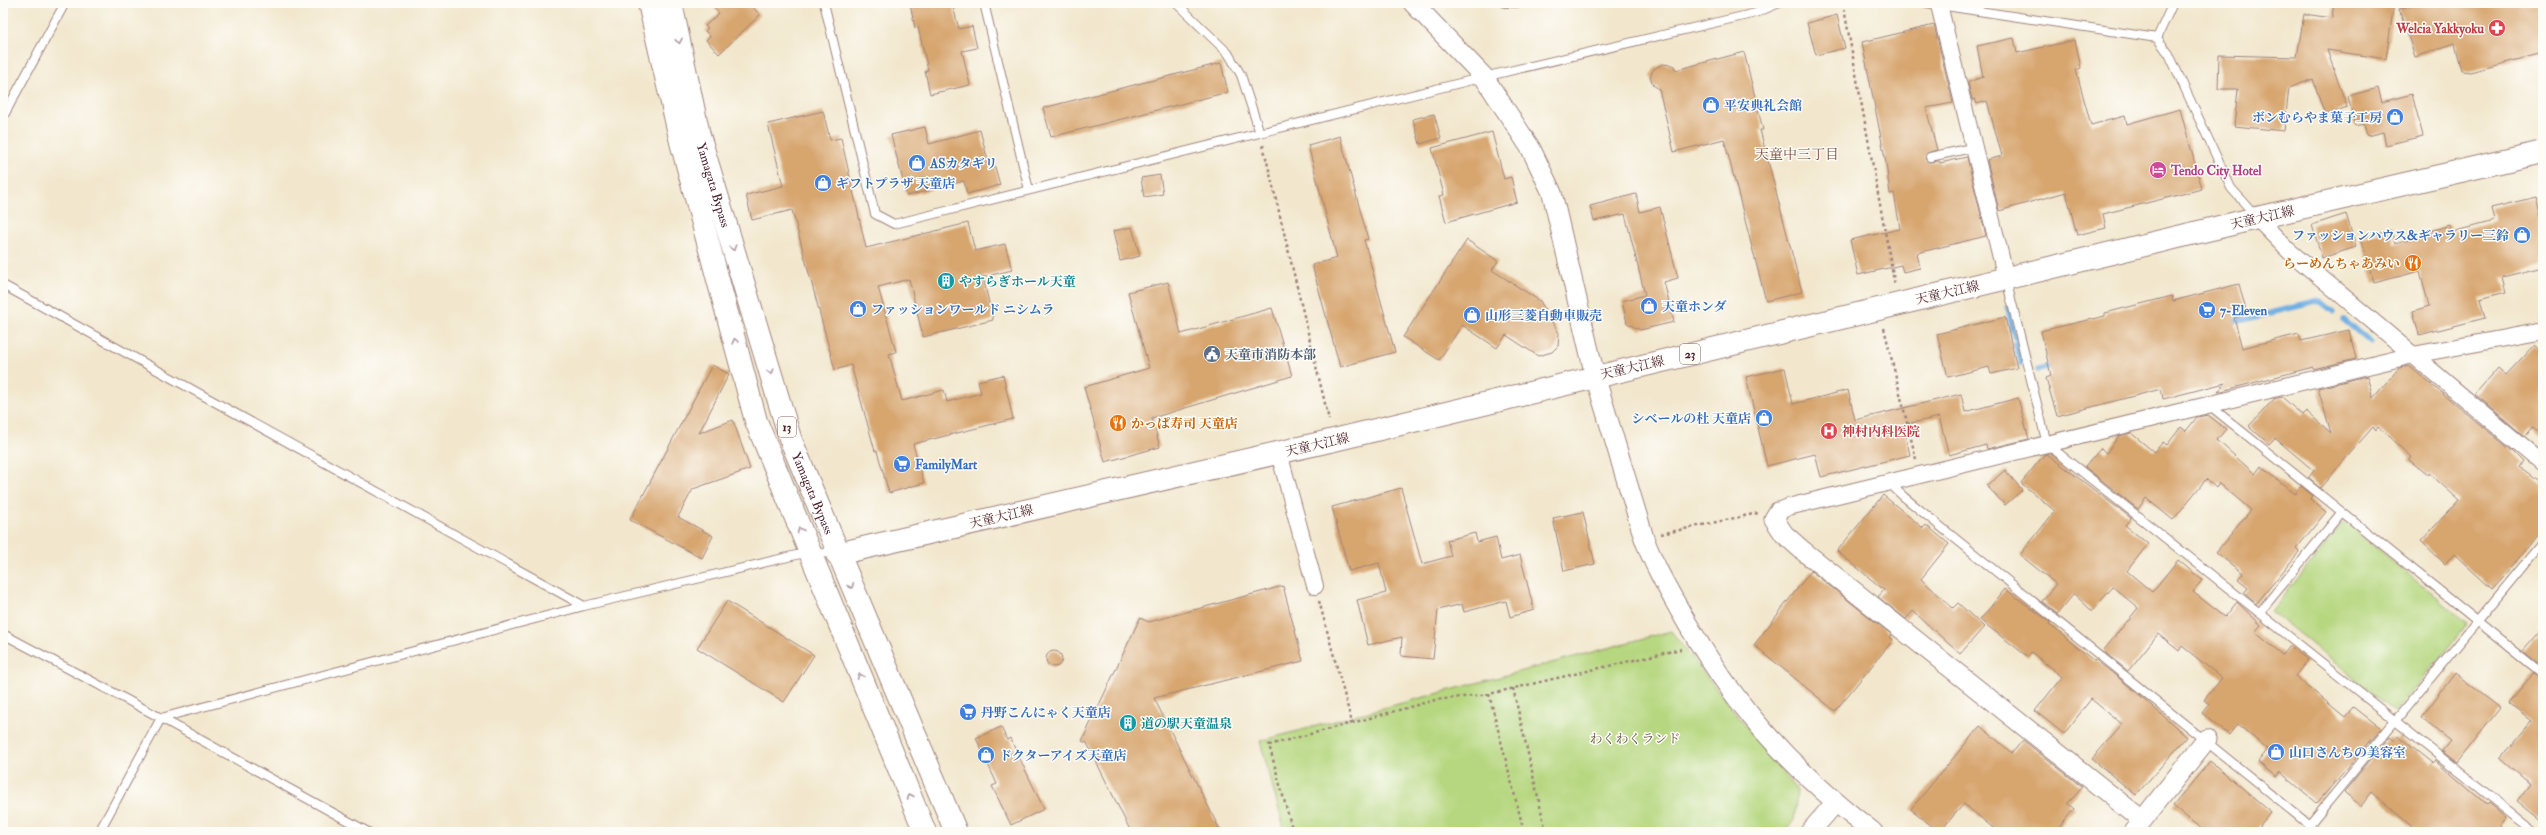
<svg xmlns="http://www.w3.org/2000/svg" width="2546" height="835" viewBox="0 0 2546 835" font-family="'IM FELL Double Pica','Noto Serif JP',serif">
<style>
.green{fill:#b6d77f;stroke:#807b55}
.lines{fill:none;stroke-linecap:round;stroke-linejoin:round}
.stream{stroke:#70afe3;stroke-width:5.5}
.building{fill:#d7a56e}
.service-casing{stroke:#9e837c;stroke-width:10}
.minor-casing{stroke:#9e837c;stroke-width:18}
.tertiary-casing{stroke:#9e837c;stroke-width:21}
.primary-casing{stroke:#9e837c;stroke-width:24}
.trunk-casing{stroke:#9e837c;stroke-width:24}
.path{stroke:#9e837c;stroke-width:2.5;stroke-dasharray:3 3;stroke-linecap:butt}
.service{stroke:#fff;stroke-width:8}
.minor{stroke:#fff;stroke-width:16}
.tertiary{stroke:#fff;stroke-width:19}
.primary{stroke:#fff;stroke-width:22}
.trunk{stroke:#fff;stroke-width:22}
.oneway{stroke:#ae9aa0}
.labels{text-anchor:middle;stroke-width:3;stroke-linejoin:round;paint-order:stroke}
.shield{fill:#fdfcf7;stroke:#806168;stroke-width:1}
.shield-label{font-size:12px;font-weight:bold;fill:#4a1f2b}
.health-label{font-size:13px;font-weight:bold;fill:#be3a42;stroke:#fdfcf7;text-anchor:end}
.shop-label{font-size:13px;font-weight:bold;fill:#366cbe;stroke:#fdfcf7;text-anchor:start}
.hotel-label{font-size:13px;font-weight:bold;fill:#b23c85;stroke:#fdfcf7;text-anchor:start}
.street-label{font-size:13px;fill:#4a1f2b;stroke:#fdfcf7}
.food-label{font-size:13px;font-weight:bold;fill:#c56008;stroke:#fdfcf7;text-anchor:end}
.culture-label{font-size:13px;font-weight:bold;fill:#0d838f;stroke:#fdfcf7;text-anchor:start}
.service-label{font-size:13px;font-weight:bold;fill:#4e5e75;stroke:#fdfcf7;text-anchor:start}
.park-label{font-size:13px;fill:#6a5644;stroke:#fdfcf7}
.neighbourhood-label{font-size:14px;fill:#7b4e42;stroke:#fdfcf7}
</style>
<rect width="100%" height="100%" fill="#fdfcf7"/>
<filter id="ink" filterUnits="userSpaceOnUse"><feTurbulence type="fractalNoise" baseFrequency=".025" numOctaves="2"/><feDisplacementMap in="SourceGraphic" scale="8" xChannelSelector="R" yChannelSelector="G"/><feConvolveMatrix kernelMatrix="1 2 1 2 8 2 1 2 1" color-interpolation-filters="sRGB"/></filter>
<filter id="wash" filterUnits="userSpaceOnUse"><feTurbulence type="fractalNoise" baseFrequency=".012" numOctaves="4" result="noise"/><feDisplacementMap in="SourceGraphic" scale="16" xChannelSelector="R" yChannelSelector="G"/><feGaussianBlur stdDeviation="0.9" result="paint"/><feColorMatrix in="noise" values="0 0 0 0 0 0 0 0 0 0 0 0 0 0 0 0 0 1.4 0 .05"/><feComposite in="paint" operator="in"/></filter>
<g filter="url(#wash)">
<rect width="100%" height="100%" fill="#f2e7cd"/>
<!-- green -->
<path class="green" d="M2344,522L2468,623L2395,712L2271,611Z
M1671,631L1797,791L1794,820L1785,832H1285L1260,741Z"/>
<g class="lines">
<!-- stream -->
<path class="stream" d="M2007,308L2015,338
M2344,320L2371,343
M2229,323L2320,301L2334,312
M2016,344L2021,363
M2038,370L2056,366"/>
</g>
<g id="blocks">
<!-- building -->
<path class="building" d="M710,3H749L760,15L719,54L706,40L710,36L705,31L708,28L705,26L719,13Z
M910,3H952L959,29L972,26L977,48L962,51L970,85L930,94L925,71L928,70L918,27L915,28Z
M2334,3H2394L2386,59L2327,50L2347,107L2325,115L2313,79L2289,88L2284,131L2234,126L2238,89H2218L2219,55L2297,57L2304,14L2332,18Z
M2418,3H2543V53L2470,72L2462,71L2455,43L2415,57L2399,9Z
M1837,15L1845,48L1816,55L1807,23Z
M1934,25L1953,103L1926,108L1937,150L1927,153L1925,159L1929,162L1939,161L1940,163L1967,157L1986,236L1917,253L1920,268L1903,272L1901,265L1858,275L1850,240L1900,229L1894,193L1890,194L1886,163L1862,42Z
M2014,38L2017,53L2075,40L2081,68L2076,70L2091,125L2125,116L2127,124L2180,109L2202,189L2103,214L2106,228L2077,235L2066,192L1999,211L1987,160L2002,156L1987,101L1977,104L1975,99L1972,100L1968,82L1983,77L1977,46Z
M1744,52L1763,130H1760L1802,292L1766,301L1724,139L1674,152L1659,89L1653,85L1650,76L1654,69L1662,64L1673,65L1676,70Z
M1221,63L1228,92L1051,137L1043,108Z
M2378,88L2382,102L2412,94L2423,136L2386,145L2383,132L2367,136L2364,124L2355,126L2348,96Z
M823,111L830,140L841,138L866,248L968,223L975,251L1005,244L1012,270L983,277L993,320L923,337L909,279L878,287L896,352L889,354L902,401L944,390L947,402L981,393L978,381L1003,375L1013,419L913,444L924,483L889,493L877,451H875L851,365L835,370L792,210L752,220L746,195L783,186L768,124Z
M1434,114L1441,138L1420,144L1413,119Z
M925,127L929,144L980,130L988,161L993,160L1000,185L967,194L964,181L907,196L891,135Z
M1492,132L1504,179L1511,177L1517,202L1446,222L1439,196L1444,195L1432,148Z
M1340,136L1368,239L1364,240L1395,352L1340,367L1312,265L1337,258L1308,145Z
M1160,175L1163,194L1144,197L1141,178Z
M1636,194L1640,212L1660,207L1678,278L1664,282L1674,322L1640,330L1627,323L1622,301L1645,295L1625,214L1594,221L1590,206Z
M2536,197L2543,225V267L2502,277L2506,292L2480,299L2485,318L2419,335L2413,311L2429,306L2420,271L2374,283L2360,239L2391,230L2395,244L2428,235L2427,232L2450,225L2452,232L2494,221L2491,208Z
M2346,214L2356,247L2322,258L2312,225Z
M1132,227L1140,256L1120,261L1113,231Z
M1467,240L1498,261L1492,270L1540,301L1559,333L1558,346L1552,352L1538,356L1506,335L1497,348L1462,325L1439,360L1403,337Z
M1168,282L1181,334L1272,308L1292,376L1152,418L1160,447L1105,462L1084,387L1149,368L1128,292Z
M2239,284L2247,314L2234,318L2242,348L2299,334L2301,341L2349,330L2356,359L2313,369V367L2218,392L2225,383L2163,399L2161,389L2057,416L2046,378L2051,376L2041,331L2105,316V313L2172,296L2173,301Z
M2005,317L2017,368L1991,374L1989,367L1948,377L1937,334Z
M2534,345L2543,353V436L2532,426L2524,436L2475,394L2498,368L2506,375Z
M712,365L729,374L699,433L733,420L750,469L693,489L678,517L713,536L702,558L630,520Z
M2409,366L2511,450L2523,462L2519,467L2543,485V526L2513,566L2492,589L2454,554L2445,564L2421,541L2459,500L2429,473L2428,475L2409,460L2411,457L2378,427L2376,430L2373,427L2320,488L2308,478L2314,471L2275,438L2269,444L2249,426L2274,399L2282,397L2302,415L2306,411L2331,433L2318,388L2367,376L2373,398L2399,368Z
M1785,368L1793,404L1848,390L1855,420L1961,394L1965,412L2018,398L2029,439L1987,449L1986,445L1949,455L1939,417L1903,425L1910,455L1821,477L1815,454L1767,466L1746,377Z
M2208,415L2226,429L2217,440L2255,474L2261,466L2295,494L2301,486L2313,496L2310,499L2326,512L2296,549L2299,552L2256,604L2244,593L2248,588L2238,580L2243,574L2216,552L2251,510L2219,483L2216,488L2206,479L2173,520L2146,498L2138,509L2085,467L2101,448L2106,453L2119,436L2131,433L2154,452L2163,442L2167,445L2181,427L2186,431L2197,417Z
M2047,454L2131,518L2125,525L2148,544L2127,571L2152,592L2178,560L2202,580L2193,592L2225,617L2237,602L2261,625L2255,632L2283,655L2290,646L2308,660L2295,676L2345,717L2353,707L2381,729L2317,803L2280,772L2276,777L2258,762L2268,749L2237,724L2229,735L2202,713L2209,704L2204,700L2222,678L2182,646L2179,651L2158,634L2128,671L2103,651L2138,608L2113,587L2092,611L2074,594L2057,614L2042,601L2056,584L2020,555L2055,511L2021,483L2044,455Z
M2005,470L2022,490L2005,505L1987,486Z
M1401,488L1422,564L1451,556L1447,540L1475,533L1477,542L1496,537L1501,560L1520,555L1534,610L1510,617L1506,601L1464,612L1462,604L1438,610L1433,659L1401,656L1402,637L1368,645L1357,600L1386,593L1379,563L1349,571L1332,507Z
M1883,495L1923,528L1926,525L1949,544L1921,579L1953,608L1958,603L1984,627L1960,654L1913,611L1906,619L1878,597L1884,590L1837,551Z
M1583,512L1595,564L1564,571L1553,518Z
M1811,571L1892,635L1890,637L1893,640L1835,711L1754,645Z
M1283,586L1303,661L1154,698L1221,832H1131L1087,743L1082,741L1140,618L1149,622Z
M2005,589L2050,622L2049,624L2094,661L2096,660L2135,691L2187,737L2136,795L2092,759L2122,724L2091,699L2064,734L2035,711L2062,677L2031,652L2028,657L1980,620Z
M727,601L814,655L784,702L697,648Z
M2543,628V667L2523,651Z
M1046 659a8 8 0 1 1 16 0a8 8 0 1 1-16 0Z
M2455,673L2500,708L2457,763L2442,751L2450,741L2421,718Z
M2533,673L2543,679V822L2517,801L2530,784L2500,758L2531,721L2509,704Z
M1980,726L2012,753L2023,740L2082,787L2067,803L2074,809L2055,832H1998L1964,804L1939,832L1911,809Z
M1001,727L1007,740L1010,738L1044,809L1011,825L992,786L997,784L976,738Z
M2390,736L2395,740L2398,736L2432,763L2435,760L2487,805L2489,803L2507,818L2496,832H2418L2372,792L2361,806L2344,792Z
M2210,761L2271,812L2254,832H2205L2173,806Z"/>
</g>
</g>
<g filter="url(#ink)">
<use href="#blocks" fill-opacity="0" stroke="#9e837c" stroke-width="1"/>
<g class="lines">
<defs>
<path id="service" d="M824,3L875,214L894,224L1484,77L1756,13L1779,3
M984,3L1029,190
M1176,3L1228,53L1241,75L1260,133
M1504,3H1517
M1926,3L2157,38L2169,54L2231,188L2256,216
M2157,38L2173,3
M3,117L65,3
M1930,157L1976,147
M2006,279L2047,444L2535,832
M3,285L584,606
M2209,405L2543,674
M1889,483L1904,497L2318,832
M2260,612L2341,513
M3,634L161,718L584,606L809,552L837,554
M2309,825L2543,542
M99,832L161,718L368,832"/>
<path id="minor" d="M1939,5L2006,278
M2257,218L2289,251L2543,464
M1279,453L1315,586
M1778,512L1788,507L2413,355L2543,331"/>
<path id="tertiary" d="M1413,3L1484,77L1531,149L1552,193L1595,376L1644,538C1653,563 1666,586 1679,609C1731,702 1788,767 1873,832
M1778,512L1774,519L1784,534L1802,550L2142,820
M1810,832L1835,803
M2133,832L2207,739"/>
<path id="primary" d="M837,554L1334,440L2257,218L2543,152"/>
<g id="trunk">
<path d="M649,3L681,142L756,421L925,832"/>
<path id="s1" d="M671,3L699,135L790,438L956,832"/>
</g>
</defs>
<!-- service casing -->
<use href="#service" class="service-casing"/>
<!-- minor casing -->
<use href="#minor" class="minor-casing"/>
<!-- tertiary casing -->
<use href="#tertiary" class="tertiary-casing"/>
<!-- primary casing -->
<use href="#primary" class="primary-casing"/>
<!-- trunk casing -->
<use href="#trunk" class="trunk-casing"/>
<!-- path -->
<path class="path" d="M1843,3L1895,286
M1263,145L1329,420
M1884,328L1916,459
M1661,534L1758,513
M1319,601L1352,723L1435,700L1489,694L1681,649
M1513,688L1546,832
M1489,694L1524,832
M1293,832L1269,745L1352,723"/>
<!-- service -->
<use href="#service" class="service"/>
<!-- minor -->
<use href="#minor" class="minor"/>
<!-- tertiary -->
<use href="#tertiary" class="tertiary"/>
<!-- primary -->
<use href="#primary" class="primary"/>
<!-- trunk -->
<use href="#trunk" class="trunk"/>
</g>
<!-- one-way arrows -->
<defs><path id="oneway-chevron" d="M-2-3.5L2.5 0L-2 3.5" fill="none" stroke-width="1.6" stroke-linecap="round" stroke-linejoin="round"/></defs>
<g class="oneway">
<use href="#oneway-chevron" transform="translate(679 41) rotate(78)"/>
<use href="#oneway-chevron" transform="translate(733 248) rotate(73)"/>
<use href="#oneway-chevron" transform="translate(735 341) rotate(-105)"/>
<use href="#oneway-chevron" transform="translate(771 372) rotate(73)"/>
<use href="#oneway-chevron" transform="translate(800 530) rotate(-112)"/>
<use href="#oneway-chevron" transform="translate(851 586) rotate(67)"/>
<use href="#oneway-chevron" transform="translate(860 676) rotate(-113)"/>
<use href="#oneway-chevron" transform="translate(910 796) rotate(-113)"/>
</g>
</g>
<!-- icons -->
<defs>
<symbol id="pharmacy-disc" viewBox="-11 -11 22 22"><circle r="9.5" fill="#e0444e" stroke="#fdfcf7"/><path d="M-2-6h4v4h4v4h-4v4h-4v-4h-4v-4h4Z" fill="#fff"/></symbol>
<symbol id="shop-disc" viewBox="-11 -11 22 22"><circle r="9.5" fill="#3f7fe0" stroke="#fdfcf7"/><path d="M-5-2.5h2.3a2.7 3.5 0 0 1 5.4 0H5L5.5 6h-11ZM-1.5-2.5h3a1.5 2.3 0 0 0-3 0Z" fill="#fff"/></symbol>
<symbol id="hotel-disc" viewBox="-11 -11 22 22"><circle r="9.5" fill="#d1479c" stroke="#fdfcf7"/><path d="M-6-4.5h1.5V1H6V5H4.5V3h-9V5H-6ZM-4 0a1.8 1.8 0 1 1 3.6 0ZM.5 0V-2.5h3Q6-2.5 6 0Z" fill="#fff"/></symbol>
<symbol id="restaurant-disc" viewBox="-11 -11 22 22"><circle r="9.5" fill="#e8710a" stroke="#fdfcf7"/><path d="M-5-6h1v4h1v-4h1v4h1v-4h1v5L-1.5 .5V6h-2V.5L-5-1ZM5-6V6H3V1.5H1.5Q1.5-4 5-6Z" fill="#fff"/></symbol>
<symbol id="building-disc" viewBox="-11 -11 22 22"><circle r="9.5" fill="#0f9aa8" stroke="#fdfcf7"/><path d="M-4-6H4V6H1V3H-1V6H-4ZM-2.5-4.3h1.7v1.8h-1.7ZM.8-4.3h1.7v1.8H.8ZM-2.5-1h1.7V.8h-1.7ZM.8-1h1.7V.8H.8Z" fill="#fff"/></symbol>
<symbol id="supermarket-disc" viewBox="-11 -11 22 22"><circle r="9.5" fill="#3f7fe0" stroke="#fdfcf7"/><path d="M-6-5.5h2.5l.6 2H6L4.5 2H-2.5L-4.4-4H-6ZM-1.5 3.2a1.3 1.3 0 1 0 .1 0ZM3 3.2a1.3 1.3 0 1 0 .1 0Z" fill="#fff"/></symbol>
<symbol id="civic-disc" viewBox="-11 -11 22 22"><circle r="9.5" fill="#5c6f8a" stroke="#fdfcf7"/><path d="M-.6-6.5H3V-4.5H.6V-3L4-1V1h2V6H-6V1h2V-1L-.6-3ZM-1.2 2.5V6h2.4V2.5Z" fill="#fff"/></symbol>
<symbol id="hospital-disc" viewBox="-11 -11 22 22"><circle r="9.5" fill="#e0444e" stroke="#fdfcf7"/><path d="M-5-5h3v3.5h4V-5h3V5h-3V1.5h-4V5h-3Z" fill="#fff"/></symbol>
</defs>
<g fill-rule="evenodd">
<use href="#pharmacy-disc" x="2487" y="18" width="20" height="20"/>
<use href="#shop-disc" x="1701" y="95" width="20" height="20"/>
<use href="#shop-disc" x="2385" y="107" width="20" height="20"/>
<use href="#shop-disc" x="907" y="153" width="20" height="20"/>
<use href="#hotel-disc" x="2148" y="160" width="20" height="20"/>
<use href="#shop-disc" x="813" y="173" width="20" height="20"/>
<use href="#shop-disc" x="2512" y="225" width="20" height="20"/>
<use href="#restaurant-disc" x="2403" y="253" width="20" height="20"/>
<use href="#building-disc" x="936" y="271" width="20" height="20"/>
<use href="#shop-disc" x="1639" y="296" width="20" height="20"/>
<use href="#shop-disc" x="848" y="299" width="20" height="20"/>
<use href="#supermarket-disc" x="2197" y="300" width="20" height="20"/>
<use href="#shop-disc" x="1462" y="305" width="20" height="20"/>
<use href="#civic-disc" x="1202" y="344" width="20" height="20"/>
<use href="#shop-disc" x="1754" y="408" width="20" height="20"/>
<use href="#restaurant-disc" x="1108" y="413" width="20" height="20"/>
<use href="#hospital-disc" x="1819" y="421" width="20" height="20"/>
<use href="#supermarket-disc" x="892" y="454" width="20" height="20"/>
<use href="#supermarket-disc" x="958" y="702" width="20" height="20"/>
<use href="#building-disc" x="1118" y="713" width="20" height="20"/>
<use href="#shop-disc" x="2266" y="742" width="20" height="20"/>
<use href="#shop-disc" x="976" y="745" width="20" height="20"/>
</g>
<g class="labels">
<!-- shield labels -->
<g class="shield">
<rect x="1680" y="344" width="20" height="20" rx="3"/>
<rect x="778" y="417" width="18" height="20" rx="3"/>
</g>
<g class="shield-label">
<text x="1690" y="358">23</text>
<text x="787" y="431">13</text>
</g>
<!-- health labels -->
<g class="health-label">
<text x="2484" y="33">Welcia Yakkyoku</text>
<text x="1842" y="436" text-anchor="start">神村内科医院</text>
</g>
<!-- shop labels -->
<g class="shop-label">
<text x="1724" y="110">平安典礼会館</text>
<text x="2382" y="122" text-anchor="end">ボンむらやま菓子工房</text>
<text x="930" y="168">ASカタギリ</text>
<text x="836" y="188">ギフトプラザ 天童店</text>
<text x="2509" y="240" text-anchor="end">ファッションハウス&amp;ギャラリー三鈴</text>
<text x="1662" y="311">天童ホンダ</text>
<text x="871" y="314">ファッションワールド ニシムラ</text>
<text x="2220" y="315">7-Eleven</text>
<text x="1485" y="320">山形三菱自動車販売</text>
<text x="1751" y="423" text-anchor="end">シベールの杜 天童店</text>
<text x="915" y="469">FamilyMart</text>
<text x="981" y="717">丹野こんにゃく天童店</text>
<text x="2289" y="757">山口さんちの美容室</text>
<text x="999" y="760">ドクターアイズ天童店</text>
</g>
<!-- hotel labels -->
<g class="hotel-label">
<text x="2171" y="175">Tendo City Hotel</text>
</g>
<!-- street labels -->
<g class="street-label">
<text dy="5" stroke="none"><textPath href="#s1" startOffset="187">Yamagata Bypass</textPath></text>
<text transform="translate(2262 217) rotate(-13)" y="5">天童大江線</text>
<text transform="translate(1947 292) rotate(-13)" y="5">天童大江線</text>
<text transform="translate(1632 367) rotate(-13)" y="5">天童大江線</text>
<text transform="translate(1317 444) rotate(-13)" y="5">天童大江線</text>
<text dy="5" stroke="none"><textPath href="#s1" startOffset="511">Yamagata Bypass</textPath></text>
<text transform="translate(1001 516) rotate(-13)" y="5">天童大江線</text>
</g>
<!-- food labels -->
<g class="food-label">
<text x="2400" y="268">らーめんちゃあみい</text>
<text x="1131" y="428" text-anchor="start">かっぱ寿司 天童店</text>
</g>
<!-- culture labels -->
<g class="culture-label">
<text x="959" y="286">やすらぎホール天童</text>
<text x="1141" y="728">道の駅天童温泉</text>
</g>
<!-- service labels -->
<g class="service-label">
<text x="1225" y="359">天童市消防本部</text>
</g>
<!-- park labels -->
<g class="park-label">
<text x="1635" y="743">わくわくランド</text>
</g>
<!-- neighbourhood labels -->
<g class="neighbourhood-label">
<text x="1797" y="159">天童中三丁目</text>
</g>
</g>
<!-- margin -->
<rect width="2546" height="835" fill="none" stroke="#fdfcf7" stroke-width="16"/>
</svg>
